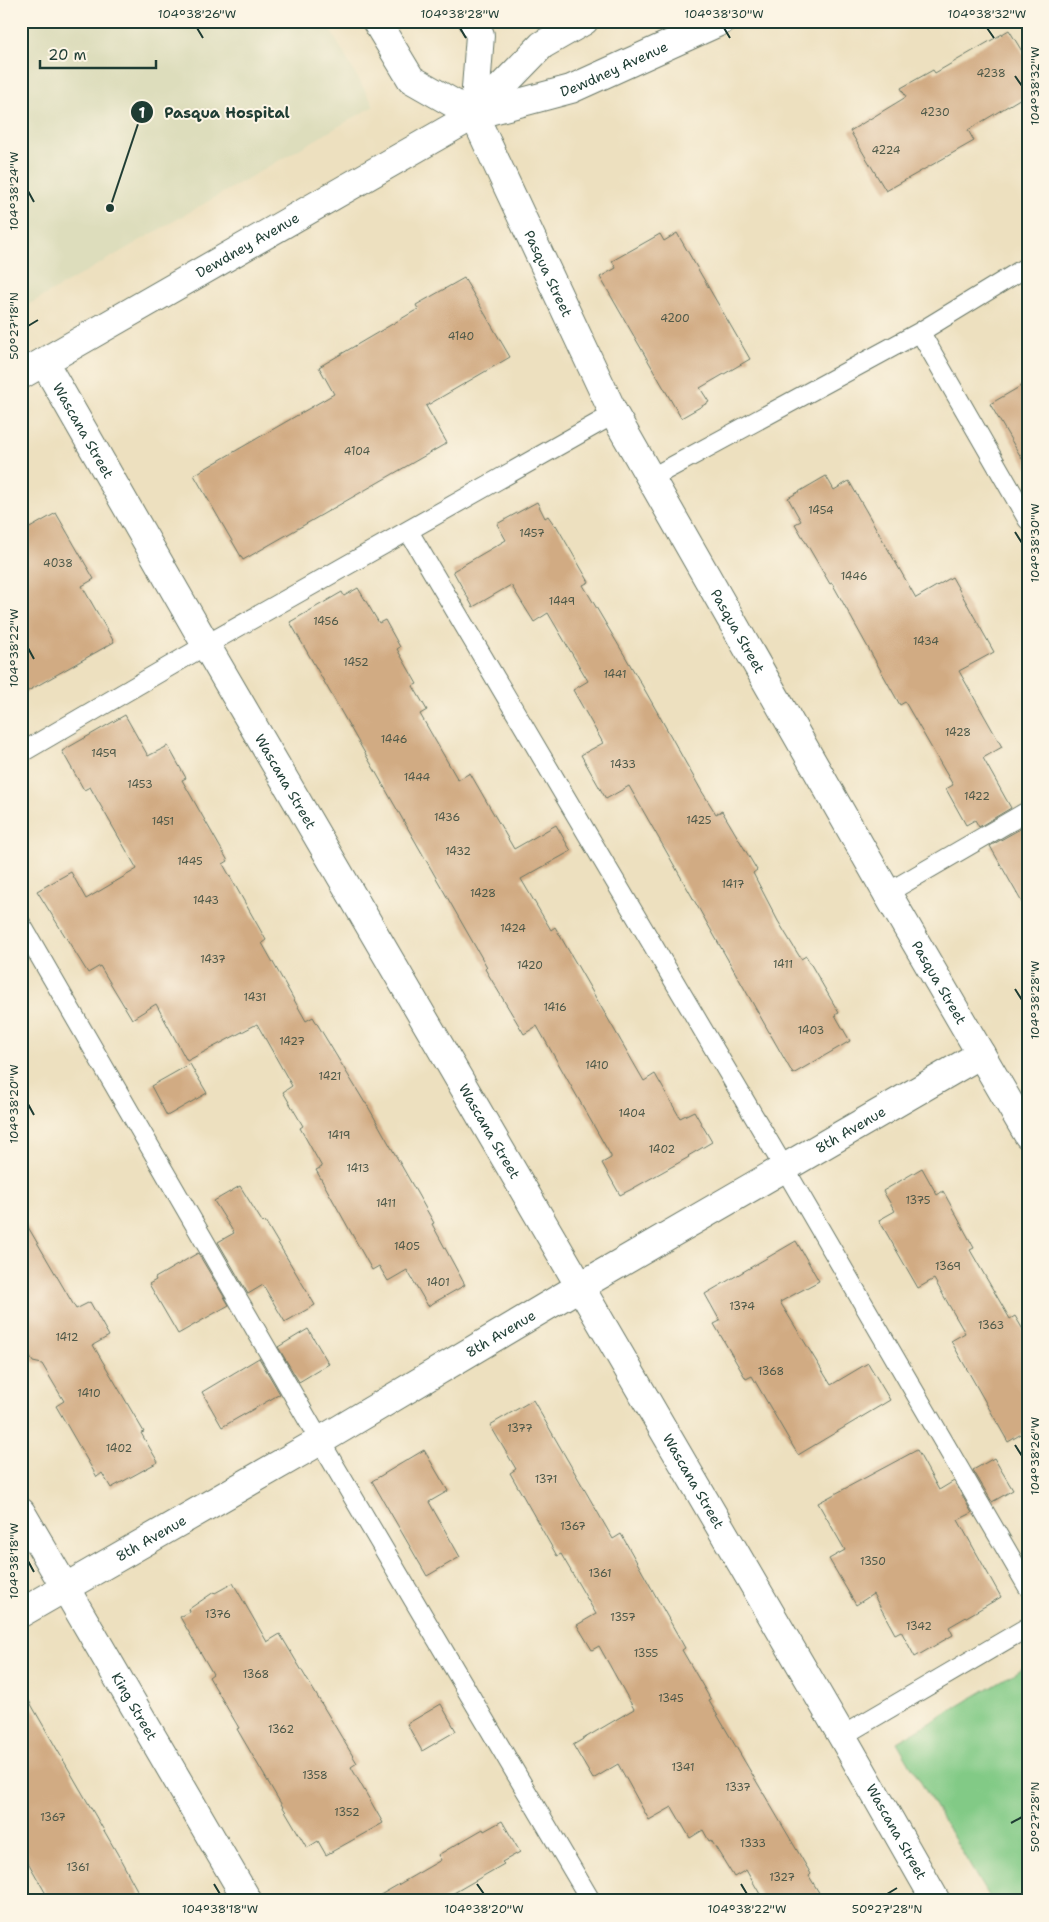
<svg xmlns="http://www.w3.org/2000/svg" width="1049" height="1922" viewBox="0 0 1049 1922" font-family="'Shantell Sans',sans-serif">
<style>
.built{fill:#ddddbc}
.green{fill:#82ca86;stroke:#50845d}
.building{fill:#d1ab83}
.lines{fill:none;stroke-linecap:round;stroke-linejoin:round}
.service-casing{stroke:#677665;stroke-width:21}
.minor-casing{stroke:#677665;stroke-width:30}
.tertiary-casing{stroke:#677665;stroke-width:30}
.secondary-casing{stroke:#677665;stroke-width:30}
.service{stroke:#fff;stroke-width:19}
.minor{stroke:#fff;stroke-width:28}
.tertiary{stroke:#fff;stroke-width:28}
.secondary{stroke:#fff;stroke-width:28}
.ticks{fill:none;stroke:#1f3d34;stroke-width:2}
.labels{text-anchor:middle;stroke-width:4;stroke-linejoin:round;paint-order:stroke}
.number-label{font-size:11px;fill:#4c5848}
.street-label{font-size:14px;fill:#1f3d34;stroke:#fcf5e5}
.leader{fill:none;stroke:#1f3d34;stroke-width:2}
.callout-dot{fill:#1f3d34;stroke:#fcf5e5;stroke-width:2}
.mark-label{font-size:15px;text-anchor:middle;font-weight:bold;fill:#fff}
.callout-label{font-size:15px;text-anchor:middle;font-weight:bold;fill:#1f3d34;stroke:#fcf5e5;stroke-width:4;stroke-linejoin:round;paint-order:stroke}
.neatline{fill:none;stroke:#1f3d34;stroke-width:2}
.ticks-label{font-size:12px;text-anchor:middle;fill:#1f3d34}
</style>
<rect width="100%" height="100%" fill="#fcf5e5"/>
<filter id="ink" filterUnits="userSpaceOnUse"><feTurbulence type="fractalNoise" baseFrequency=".02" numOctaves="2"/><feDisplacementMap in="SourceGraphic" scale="10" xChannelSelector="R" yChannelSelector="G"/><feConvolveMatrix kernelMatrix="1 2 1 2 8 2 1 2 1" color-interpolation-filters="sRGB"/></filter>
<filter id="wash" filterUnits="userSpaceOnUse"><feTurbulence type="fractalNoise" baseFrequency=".0096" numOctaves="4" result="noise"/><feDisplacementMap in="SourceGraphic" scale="20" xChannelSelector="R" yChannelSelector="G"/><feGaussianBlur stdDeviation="1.12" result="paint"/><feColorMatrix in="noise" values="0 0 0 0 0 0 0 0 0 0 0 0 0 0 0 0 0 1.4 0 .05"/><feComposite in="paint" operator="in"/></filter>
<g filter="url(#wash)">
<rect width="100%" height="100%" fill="#ede0bf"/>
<!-- built -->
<path class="built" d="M21,21H325L374,106L21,309Z"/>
<!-- green -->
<path class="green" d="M1028,1665V1901H991L897,1742Z"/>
<g id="blocks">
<!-- building -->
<path class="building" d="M1009,30L1028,61V94L968,130L974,141L886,191L850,131L906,97L901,88L933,70L935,73Z
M677,233L750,359L700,388L709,402L681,418L600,277L616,268L612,261L660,234L664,241Z
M464,278L510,357L426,406L447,443L243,560L194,475L334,394L319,367L418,309L416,305Z
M1028,382V469L990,404Z
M826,476L834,490L849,481L916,598L952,577L994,652L959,671L1002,747L983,758L1011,808L979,827L975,820L966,825L946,789L953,785L905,702L900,705L832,583L830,584L795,524L801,521L788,498Z
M537,502L545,518L548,516L555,526L556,525L589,582L583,585L642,685L701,790L716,814L722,811L757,870L753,873L778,921L801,959L806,956L839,1013L835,1015L850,1041L793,1074L629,786L606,799L581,755L603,743L573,690L588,681L548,613L534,622L511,585L473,607L453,571L506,540L497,524Z
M56,513L94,579L82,586L114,642L21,695V533Z
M358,588L379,623L385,620L400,647L397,649L417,684L413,686L427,710L420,714L458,780L470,773L514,849L556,825L571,851L521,879L551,930L555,927L644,1081L655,1074L680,1118L694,1111L712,1142L688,1156L689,1157L630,1190L620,1195L602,1163L611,1158V1156L537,1026L524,1034L485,969L487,967L290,622L342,592L344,596Z
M125,715L148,756L168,746L186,778L182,780L228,861L223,864L266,940L262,943L306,1021L313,1017L365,1103H366L434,1223L432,1224L465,1285L428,1306L407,1270L388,1281L379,1266L372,1270L316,1170L322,1167L300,1128L303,1126L283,1092L292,1086L257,1024L187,1061L156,1004L132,1019L100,966L88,973L37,891L71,872L86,899L137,869L90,787L84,790L62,751Z
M1022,828L1028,838V913L990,846Z
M190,1064L207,1093L167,1116L151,1086Z
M922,1168L937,1195L943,1191L974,1248L970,1250L1010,1319L1015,1316L1028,1338V1430L1008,1442L951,1341L965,1333L934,1279L918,1288L879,1220L895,1211L883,1191Z
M240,1186L263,1223L265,1221L315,1305L285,1322L263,1285L248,1294L218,1242L234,1233L214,1201Z
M21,1215L76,1309L90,1302L109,1336L93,1345L144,1432L141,1433L158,1462L111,1488L102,1473L97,1477L56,1406L64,1401L42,1364L33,1362L21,1342Z
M796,1241L819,1281L780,1302L831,1385L868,1363L890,1400L798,1455L752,1376L746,1379L714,1324L720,1321L705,1294Z
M198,1253L229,1305L178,1334L149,1284L156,1280L155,1278Z
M308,1329L329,1364L299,1382L278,1347Z
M259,1358L280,1394L222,1427L202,1392Z
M533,1400L613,1539L621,1534L685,1648L682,1650L711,1700L709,1701L811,1874L809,1876L824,1901H764L746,1870L734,1877L711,1840L709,1841L703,1830L690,1838L672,1807L649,1820L618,1764L593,1779L573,1745L634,1709L599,1646L592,1650L577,1625L596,1614L561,1554L557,1556L510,1473L516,1469L490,1425Z
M424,1450L448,1491L429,1502L460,1557L427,1576L372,1481Z
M917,1450L939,1490L954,1481L972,1513L958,1520L1001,1597L949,1627L953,1635L915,1657L901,1631L895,1634L873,1594L856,1605L829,1559L845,1550L818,1503Z
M994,1458L1013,1490L992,1502L973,1470Z
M233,1583L267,1642L280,1634L357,1763L351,1767L383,1823L326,1855L318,1841L307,1848L237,1729L239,1728L209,1677L213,1674L180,1617L190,1612L189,1609L214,1592L215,1593Z
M21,1687L117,1853L143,1901H50L21,1850Z
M441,1704L456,1731L422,1751L407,1724Z
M502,1821L520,1852L502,1862L504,1864L440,1901H370L441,1860L438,1855L483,1829L484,1831Z"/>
</g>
</g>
<g filter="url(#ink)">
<use href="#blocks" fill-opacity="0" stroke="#677665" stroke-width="1"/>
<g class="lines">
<defs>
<path id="service" d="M920,332L1028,520
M651,478L920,332L1028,266
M409,532L785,1169L1028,1587
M21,753L206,645L614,414
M887,893L1028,811
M21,924L320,1441L591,1901
M842,1736L1028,1627"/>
<g id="minor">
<path d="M376,21L411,79L474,115L480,35L473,21"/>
<path id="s1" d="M44,362L206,645L842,1736L936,1901"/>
<path id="s2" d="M21,1512L248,1901"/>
<path id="s3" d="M21,1613L320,1441L579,1287L981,1054"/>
</g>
<g id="tertiary">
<path id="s4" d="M474,115L614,414L887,893L1028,1135"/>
</g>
<g id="secondary">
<path d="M474,115L542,45L584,21"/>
<path id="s5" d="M21,375L474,115L571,89L721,21"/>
</g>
</defs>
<!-- service casing -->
<use href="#service" class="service-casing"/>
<!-- minor casing -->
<use href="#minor" class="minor-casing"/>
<!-- tertiary casing -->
<use href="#tertiary" class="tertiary-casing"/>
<!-- secondary casing -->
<use href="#secondary" class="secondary-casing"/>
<!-- service -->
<use href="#service" class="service"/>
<!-- minor -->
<use href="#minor" class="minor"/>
<!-- tertiary -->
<use href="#tertiary" class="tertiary"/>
<!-- secondary -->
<use href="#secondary" class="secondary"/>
</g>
</g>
<!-- ticks -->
<path class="ticks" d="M197,28L203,38M460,28L466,38M724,28L730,38M987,28L994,38M1015,76L1022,86M28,191L34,202M28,326L38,320M1015,532L1022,543M28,648L34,659M1015,989L1022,1000M28,1104L34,1115M1015,1445L1022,1456M28,1561L34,1572M1011,1823L1022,1817M214,1884L220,1894M477,1884L484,1894M741,1884L747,1894M887,1894L897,1888"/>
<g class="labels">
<!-- number labels -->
<g class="number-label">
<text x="991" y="77">4238</text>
<text x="935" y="116">4230</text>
<text x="886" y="154">4224</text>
<text x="675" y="322">4200</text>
<text x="461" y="340">4140</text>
<text x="357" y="455">4104</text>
<text x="821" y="514">1454</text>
<text x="532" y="537">1457</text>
<text x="58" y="567">4038</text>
<text x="854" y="580">1446</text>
<text x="562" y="605">1449</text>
<text x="326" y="625">1456</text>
<text x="926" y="645">1434</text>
<text x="356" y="666">1452</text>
<text x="615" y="678">1441</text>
<text x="958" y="736">1428</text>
<text x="394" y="743">1446</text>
<text x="104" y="757">1459</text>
<text x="623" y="768">1433</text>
<text x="417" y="781">1444</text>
<text x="140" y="788">1453</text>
<text x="977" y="800">1422</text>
<text x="447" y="821">1436</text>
<text x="699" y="824">1425</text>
<text x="163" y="825">1451</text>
<text x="458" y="855">1432</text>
<text x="190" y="865">1445</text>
<text x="733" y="888">1417</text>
<text x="483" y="897">1428</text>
<text x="206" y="904">1443</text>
<text x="513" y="932">1424</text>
<text x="213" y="963">1437</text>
<text x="783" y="968">1411</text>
<text x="530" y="969">1420</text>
<text x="255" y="1001">1431</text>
<text x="555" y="1011">1416</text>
<text x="811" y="1034">1403</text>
<text x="292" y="1045">1427</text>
<text x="597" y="1069">1410</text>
<text x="330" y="1080">1421</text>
<text x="632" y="1117">1404</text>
<text x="339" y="1139">1419</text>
<text x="662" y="1153">1402</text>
<text x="358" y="1172">1413</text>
<text x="918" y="1204">1375</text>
<text x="386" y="1207">1411</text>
<text x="407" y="1250">1405</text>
<text x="948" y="1270">1369</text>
<text x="438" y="1286">1401</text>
<text x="742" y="1310">1374</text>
<text x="991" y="1329">1363</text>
<text x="67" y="1341">1412</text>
<text x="771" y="1375">1368</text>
<text x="89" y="1397">1410</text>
<text x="520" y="1432">1377</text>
<text x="119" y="1452">1402</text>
<text x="546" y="1483">1371</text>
<text x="573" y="1530">1367</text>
<text x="873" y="1565">1350</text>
<text x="600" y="1577">1361</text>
<text x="218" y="1618">1376</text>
<text x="623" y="1621">1357</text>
<text x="919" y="1630">1342</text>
<text x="646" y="1657">1355</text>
<text x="256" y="1678">1368</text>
<text x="671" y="1702">1345</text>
<text x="281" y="1733">1362</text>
<text x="683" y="1771">1341</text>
<text x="315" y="1779">1358</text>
<text x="738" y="1791">1337</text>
<text x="347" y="1816">1352</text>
<text x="53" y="1821">1367</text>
<text x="753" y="1847">1333</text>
<text x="78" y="1871">1361</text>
<text x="782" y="1881">1327</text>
</g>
<!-- street labels -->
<g class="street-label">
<text dy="5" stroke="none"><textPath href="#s5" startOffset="670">Dewdney Avenue</textPath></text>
<text dy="5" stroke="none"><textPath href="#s5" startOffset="261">Dewdney Avenue</textPath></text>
<text dy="5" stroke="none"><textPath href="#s4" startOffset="175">Pasqua Street</textPath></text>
<text dy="5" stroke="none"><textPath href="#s1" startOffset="79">Wascana Street</textPath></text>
<text dy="5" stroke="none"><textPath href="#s4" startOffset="580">Pasqua Street</textPath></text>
<text dy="5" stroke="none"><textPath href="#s1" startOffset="484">Wascana Street</textPath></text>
<text dy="5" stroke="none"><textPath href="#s4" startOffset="985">Pasqua Street</textPath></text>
<text dy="5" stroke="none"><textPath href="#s3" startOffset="960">8th Avenue</textPath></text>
<text dy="5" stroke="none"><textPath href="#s1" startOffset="889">Wascana Street</textPath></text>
<text dy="5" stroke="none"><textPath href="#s3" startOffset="555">8th Avenue</textPath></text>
<text dy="5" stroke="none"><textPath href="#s1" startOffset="1294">Wascana Street</textPath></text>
<text dy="5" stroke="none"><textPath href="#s3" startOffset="150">8th Avenue</textPath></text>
<text dy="5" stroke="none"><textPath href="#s2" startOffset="225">King Street</textPath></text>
<text dy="5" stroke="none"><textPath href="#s1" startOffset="1699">Wascana Street</textPath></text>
</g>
</g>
<!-- callouts -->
<path class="leader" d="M110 208L142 112"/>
<g class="callout-dot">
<circle cx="110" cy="208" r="5"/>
<circle cx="142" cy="112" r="12"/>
</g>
<g class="mark-label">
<text x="142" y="118">1</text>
</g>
<g class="callout-label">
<text x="227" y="118">Pasqua Hospital</text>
</g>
<!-- margin -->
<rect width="1049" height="1922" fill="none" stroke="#fcf5e5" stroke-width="55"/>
<!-- scale -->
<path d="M40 60v8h116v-8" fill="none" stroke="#1f3d34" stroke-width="2.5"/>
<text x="48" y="60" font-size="15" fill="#1f3d34" stroke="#fcf5e5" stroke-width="4" paint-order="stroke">20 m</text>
<rect x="28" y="28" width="994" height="1866" class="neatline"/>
<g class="ticks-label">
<text x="197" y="18">104°38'26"W</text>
<text x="460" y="18">104°38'28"W</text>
<text x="724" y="18">104°38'30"W</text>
<text x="987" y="18">104°38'32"W</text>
<text transform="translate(1035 86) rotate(-90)" y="4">104°38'32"W</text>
<text transform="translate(14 191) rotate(-90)" y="4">104°38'24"W</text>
<text transform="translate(14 326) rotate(-90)" y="4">50°27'18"N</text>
<text transform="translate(1035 543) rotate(-90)" y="4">104°38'30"W</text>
<text transform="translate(14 648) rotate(-90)" y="4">104°38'22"W</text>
<text transform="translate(1035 1000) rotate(-90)" y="4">104°38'28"W</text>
<text transform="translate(14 1104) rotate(-90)" y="4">104°38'20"W</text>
<text transform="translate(1035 1456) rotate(-90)" y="4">104°38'26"W</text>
<text transform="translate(14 1561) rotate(-90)" y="4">104°38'18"W</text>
<text transform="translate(1035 1817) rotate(-90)" y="4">50°27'28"N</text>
<text x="220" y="1913">104°38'18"W</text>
<text x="484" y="1913">104°38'20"W</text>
<text x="747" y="1913">104°38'22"W</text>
<text x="887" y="1913">50°27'28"N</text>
</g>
</svg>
